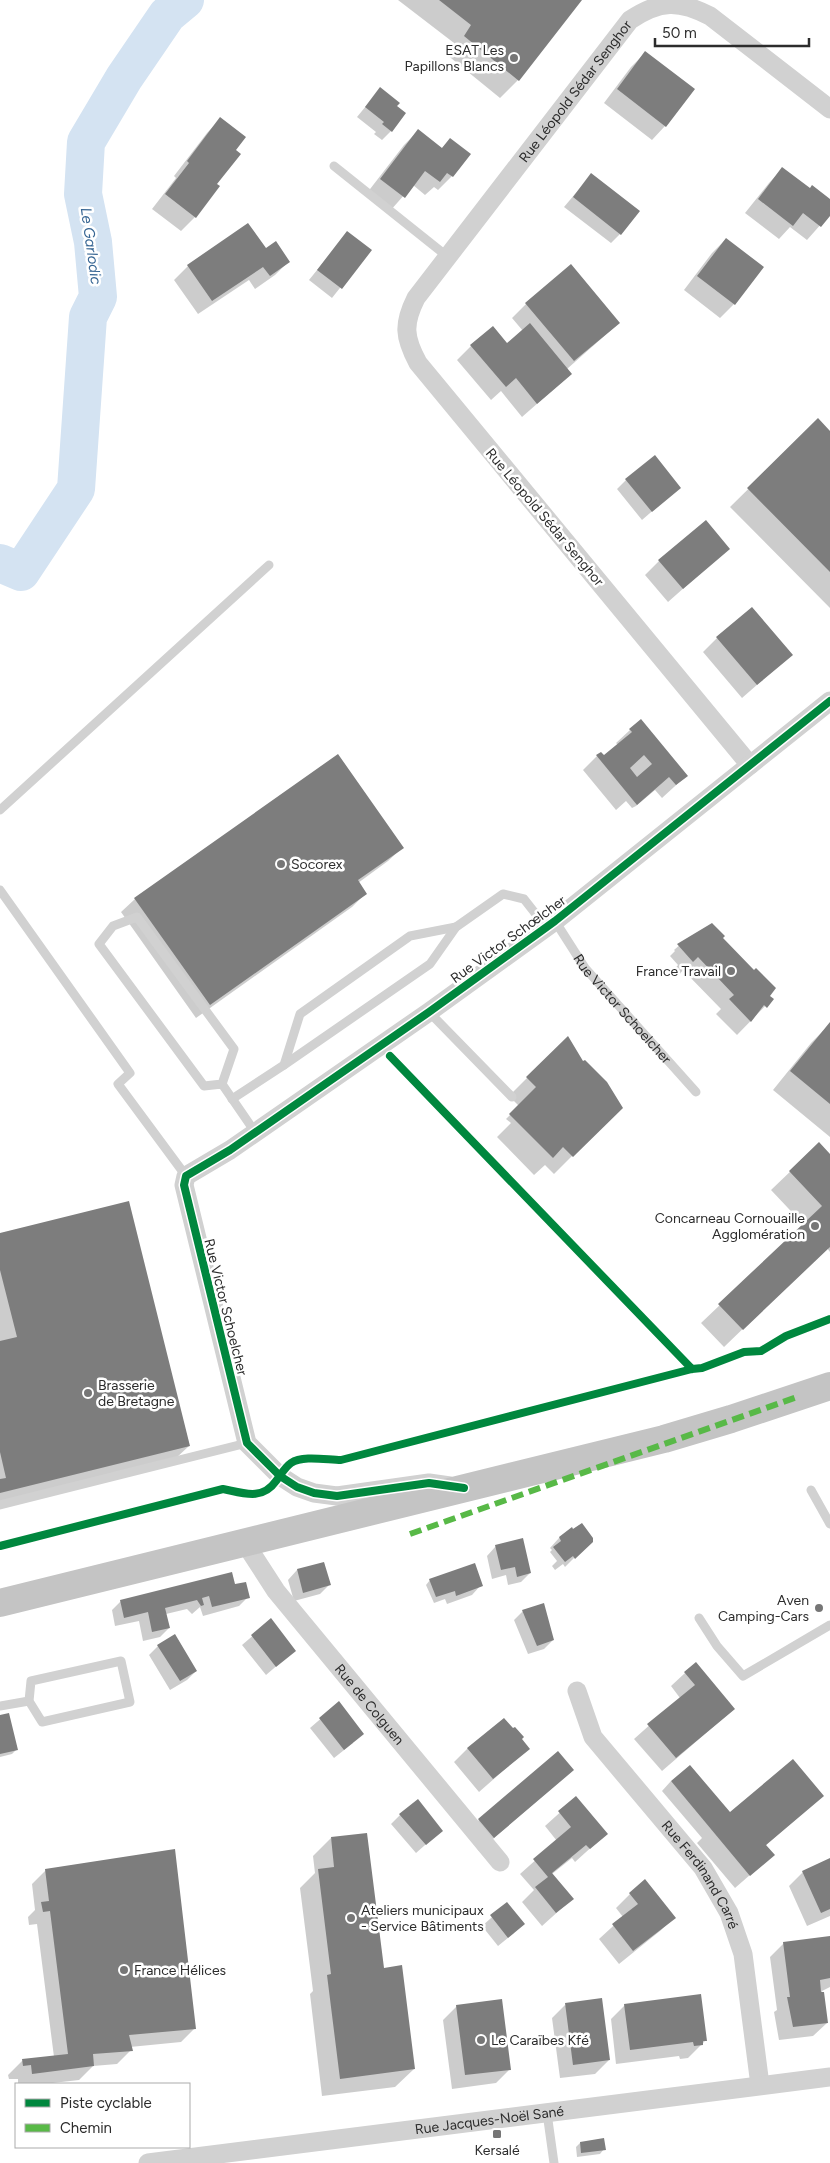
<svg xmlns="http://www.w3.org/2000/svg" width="830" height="2163" viewBox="0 0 830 2163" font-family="Figtree,sans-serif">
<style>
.shadow{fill:#0003}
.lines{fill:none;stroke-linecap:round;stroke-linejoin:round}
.river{stroke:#d4e3f2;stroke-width:38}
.building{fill:#7d7d7d;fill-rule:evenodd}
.service{stroke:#d1d1d1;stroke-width:9}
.minor{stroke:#d1d1d1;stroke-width:19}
.primary{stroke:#c4c4c4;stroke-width:28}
.quiet{stroke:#58b947;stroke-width:6;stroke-dasharray:12 6;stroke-linecap:butt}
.cycleway-casing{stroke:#fff;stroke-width:11}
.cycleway{stroke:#00873e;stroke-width:8}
.poi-dot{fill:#767676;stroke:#fff;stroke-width:2}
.labels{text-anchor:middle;stroke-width:5;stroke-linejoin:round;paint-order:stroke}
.poi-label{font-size:14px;fill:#2c2c2c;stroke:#fff;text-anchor:start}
.street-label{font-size:14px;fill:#2c2c2c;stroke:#fff}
.water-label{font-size:15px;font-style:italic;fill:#356492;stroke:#fff}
</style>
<rect width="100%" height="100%" fill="#fff"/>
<!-- shadow -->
<path class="shadow" d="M398,0H580L518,80L500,98L446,54L454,43Z
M645,53L665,126L652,140L604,103L631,67Z
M380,89L395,107L391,131L382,140L374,134L376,132L357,117Z
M220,119L234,151L195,217L181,231L152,209L176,178L174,176L207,133Z
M418,131L441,149L450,140L452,176L438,190L434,187L425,195L413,185L390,211L367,193L404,145Z
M782,169L809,190L830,200V214L807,240L790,227L779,239L745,213L769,183Z
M591,175L620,234L611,243L564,207Z
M347,233L370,250L332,298L309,280Z
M726,239L762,267L734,304L720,318L684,290L712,253Z
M265,250L288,262L275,275L255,289L249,280L198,314L174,280L188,266Z
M526,304L619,323L567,369L571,374L522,417L501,391L491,400L457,360L471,346L507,344L523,331L512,318Z
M818,420L830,432V608L730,507Z
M626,480L680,487L642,520L617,489Z
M728,549L668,602L645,575L659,561Z
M717,638L791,655L742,698L703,652Z
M630,730L686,776L662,798L655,790L636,806L632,808L626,801L616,810L583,770L597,756L604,757L618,745L616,743Z
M402,848L388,861L358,883L366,893L352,907L196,1018L121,912L135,899Z
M721,938L772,999L737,1035L716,1014L721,1009L683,970L679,975L674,970L678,965L670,956L675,951L674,950L682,943Z
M829,1025L830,1026V1137L773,1090L811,1043Z
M567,1038L582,1063L621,1107L554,1174L545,1165L534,1175L497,1137L511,1123L506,1119L519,1106L509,1096Z
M819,1144L830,1156V1252L827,1248L724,1347L701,1323L804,1225L771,1190Z
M0,1234L189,1446L175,1459L0,1503Z
M581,1524L591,1541L565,1567L563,1564L555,1570L552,1566L557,1561L550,1552L552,1550L550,1548L559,1538Z
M496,1546L530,1573L521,1582L508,1585L506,1575L492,1579L487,1556Z
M324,1563L329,1585L320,1594L294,1601L288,1580L297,1570Z
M430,1580L481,1585L472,1595L447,1604L445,1599L434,1603L426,1585Z
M235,1586L248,1597L239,1606L203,1616L200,1607L192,1614L187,1609L166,1614L169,1628L160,1637L143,1641L139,1621L115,1626L112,1610L121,1601Z
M523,1611L553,1640L544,1649L528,1654L514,1620Z
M271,1620L294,1651L266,1675L242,1645Z
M158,1646L196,1671L187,1680L170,1690L149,1655Z
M685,1673L734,1709L662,1771L634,1739L680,1698L671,1686Z
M339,1703L353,1743L334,1758L310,1728Z
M0,1717L16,1750L12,1754L0,1757Z
M513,1730L528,1749L479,1792L454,1762L468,1748Z
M573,1770L479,1851L465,1833L479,1820Z
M671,1781L729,1814L822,1796L765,1846L773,1855L735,1888L697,1843L702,1838L662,1791Z
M576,1798L606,1834L575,1862L572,1858L552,1874L572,1899L542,1926L522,1902L534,1890L520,1874L557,1841L545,1826Z
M400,1815L441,1831L416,1853L391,1824Z
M331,1838L383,1969L414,2069L395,2087L322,2096L310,1994L313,1991L300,1888L315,1873L313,1856Z
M830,1860V1916L807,1926L789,1886L803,1872Z
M46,1870L195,2028L181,2042L130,2047L131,2050L117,2064L93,2066L79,2080L44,2084H18V2079H9L8,2075L22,2061L54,2057L37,1924L29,1925L28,1917L35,1910L32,1884Z
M630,1894L674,1918L660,1931L619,1964L599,1939L623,1917L616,1908Z
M507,1904L514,1933L498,1946L482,1926Z
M830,1937V1987L822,1991L827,2023L813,2036L779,2040L774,2012L777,2010L770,1957L784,1943Z
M565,2005L609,2060L595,2074L560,2078L552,2018Z
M625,2005L706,2040L688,2058L680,2059L679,2056L616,2064L611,2019Z
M457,2006L510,2069L496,2083L452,2089L443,2020Z
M580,2143L604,2149L600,2154L577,2157L576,2147Z"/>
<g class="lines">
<!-- river -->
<path class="river" d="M0,563L21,572L76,489L88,317L98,297L93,242L83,194L86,142L124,78L167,15L185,0"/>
</g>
<!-- building -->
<path class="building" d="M439,0H582L519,81L464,36L471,25Z
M645,51L695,89L666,127L617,89Z
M380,87L400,103L397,106L406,113L392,132L382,124L384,122L365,107Z
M220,117L246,137L236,150L241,154L217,184L220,186L196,218L165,194L189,163L187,161Z
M418,129L442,148L450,138L471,154L453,177L447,173L440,182L425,171L405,198L380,179Z
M782,167L810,188L812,185L830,199V216L821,227L803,213L793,226L758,199Z
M591,173L640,211L621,235L573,197Z
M248,223L266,248L276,241L290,262L270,276L263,267L212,301L187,265Z
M347,231L372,250L342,289L317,270Z
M726,238L764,267L735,305L697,276Z
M571,264L620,323L574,361L525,303Z
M530,323L572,374L537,404L516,378L506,387L470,345L493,326L507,343Z
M818,418L830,431V572L747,488Z
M655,455L681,488L652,512L625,479Z
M706,520L730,549L683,589L658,560Z
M752,607L793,655L757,685L716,637Z
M641,719L688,776L676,785L669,777L637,805L596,755L601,752L604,755L632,732L629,729ZM644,755L652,764L637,777L630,768Z
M338,754L404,848L358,880L367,894L210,1005L134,898Z
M712,923L725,936L723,938L754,970L756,968L776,988L770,996L774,999L767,1008L764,1005L751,1022L729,999L734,995L698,957L693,962L677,944Z
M830,1022V1104L790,1071Z
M568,1036L583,1061L585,1060L607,1082L623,1108L573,1157L563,1147L553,1158L509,1114L536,1087L526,1077Z
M819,1142L830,1154V1247L743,1330L718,1304L822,1206L789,1171Z
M129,1201L190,1446L0,1493V1479L6,1478L0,1452V1341L17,1337L0,1270V1233Z
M582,1523L593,1538V1542L575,1559L573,1556L565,1562L553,1547L561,1541L559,1537L572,1527L573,1529Z
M523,1538L531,1573L517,1577L515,1567L501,1570L495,1545Z
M324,1562L331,1585L303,1593L297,1569Z
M475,1563L483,1586L456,1596L455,1591L436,1597L429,1579Z
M232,1572L235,1584L246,1582L250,1598L212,1607L209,1596L202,1598L204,1605L201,1606L197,1600L165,1608L170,1628L152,1632L148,1612L124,1618L120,1600Z
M544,1603L554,1640L537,1646L522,1610Z
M271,1618L296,1651L276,1667L251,1635Z
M175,1634L197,1671L180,1681L157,1645Z
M696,1662L735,1709L676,1758L647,1724L695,1685L684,1672Z
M339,1701L364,1734L344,1750L319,1718Z
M9,1713L18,1750L0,1754V1715Z
M504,1718L513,1728L515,1727L524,1737L522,1739L530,1749L493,1779L467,1748Z
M558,1751L574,1770L494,1838L478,1819Z
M793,1759L824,1796L766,1845L775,1855L750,1876L671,1781L690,1765L730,1812Z
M576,1796L608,1834L590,1849L586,1845L552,1873L574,1899L556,1913L535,1887L548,1877L533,1859L571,1827L558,1811Z
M418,1799L443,1831L426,1845L399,1814Z
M367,1833L384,1968L402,1965L415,2069L340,2079L327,1975L331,1974L318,1869L334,1867L331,1837Z
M175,1849L196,2029L129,2035L133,2051L93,2054L94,2066L32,2074L31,2065L23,2066L22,2059L68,2054L50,1911L43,1912L41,1902L49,1901L45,1869Z
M830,1858V1909L821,1913L802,1871Z
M645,1879L676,1918L633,1951L612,1924L638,1904L629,1893Z
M507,1902L525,1924L508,1938L490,1915Z
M830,1936V1978L820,1980L821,1992H824L828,2023L793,2027L787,1997H790L783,1942Z
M701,1994L707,2041H703V2045L694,2046L693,2042L630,2050L624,2004Z
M602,1998L610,2060L573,2065L565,2003Z
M502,1999L511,2070L465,2075L456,2005Z
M604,2138L606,2150L581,2153L580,2142Z"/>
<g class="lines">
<!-- service -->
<g class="service">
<path d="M334,166L448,257"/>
<path d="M0,810L269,565"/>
<path d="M0,890L130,1073L118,1084L186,1176"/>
<path id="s1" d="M555,921L585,968L696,1092"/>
<path d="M429,1012L512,1097"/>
<path d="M284,1065L300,1014L410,936L456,927"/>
<path d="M222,1084L204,1086L99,944L113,926L137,917L234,1049L222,1084L255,1132"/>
<path d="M232,1099L284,1065L430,964L456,927L503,894L524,899L546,927"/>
<path d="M811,1490L830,1524"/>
<path d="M0,1505L247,1443"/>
<path d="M699,1618L717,1646L743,1676L830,1625"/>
<path d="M121,1661L130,1702L42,1722L29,1701L31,1681Z"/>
<path d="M0,1706L29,1701"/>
<path d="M547,2113L554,2163"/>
</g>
<!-- minor -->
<g class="minor">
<path id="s2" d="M750,765L418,363C404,337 403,324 416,298L630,20C660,0 679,0 710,16L830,109"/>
<path d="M450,1486L429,1483L337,1496L314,1493L297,1487L280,1476L247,1443L184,1185L186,1176L230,1150L429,1012L555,921L830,701"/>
<path id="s3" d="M245,1543L276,1591L500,1862"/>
<path id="s4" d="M577,1691L593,1737L703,1868L729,1913L743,1954L760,2085"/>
<path id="s5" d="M148,2163L830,2077"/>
</g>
<!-- primary -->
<path class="primary" d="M0,1603L664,1439L731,1419L830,1386"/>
<!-- quiet -->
<path class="quiet" d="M410,1534L797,1397"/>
<defs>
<path id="cycleway" d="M390,1056L692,1369
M464,1488L429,1483L337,1496L314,1493L297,1487L280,1476L247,1443L184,1185L186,1176L230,1150L429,1012L555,921L830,701
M0,1546L223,1489C243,1493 262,1501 276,1481C280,1476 285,1467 291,1463C303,1455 327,1460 341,1460L692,1369L702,1368L744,1352L761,1351L786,1336L830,1319"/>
</defs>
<!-- cycleway casing -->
<use href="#cycleway" class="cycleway-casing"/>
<!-- cycleway -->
<use href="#cycleway" class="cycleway"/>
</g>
<!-- markers -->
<g class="poi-dot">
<circle cx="514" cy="58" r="5"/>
<circle cx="281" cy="864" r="5"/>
<circle cx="731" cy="971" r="5"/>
<circle cx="815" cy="1226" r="5"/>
<circle cx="88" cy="1393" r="5"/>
<circle cx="819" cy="1608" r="5"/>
<circle cx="351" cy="1918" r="5"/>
<circle cx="124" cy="1970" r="5"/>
<circle cx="481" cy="2040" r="5"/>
<rect x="492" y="2129" width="10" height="10" rx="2.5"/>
</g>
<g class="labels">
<!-- poi labels -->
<g class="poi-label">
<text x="504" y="55" text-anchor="end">ESAT Les<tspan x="504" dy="16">Papillons Blancs</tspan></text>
<text x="291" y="869">Socorex</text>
<text x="721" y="976" text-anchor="end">France Travail</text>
<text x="805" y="1223" text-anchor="end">Concarneau Cornouaille<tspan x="805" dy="16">Agglomération</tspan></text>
<text x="98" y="1390">Brasserie<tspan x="98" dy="16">de Bretagne</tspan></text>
<text x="809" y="1605" text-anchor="end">Aven<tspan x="809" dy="16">Camping-Cars</tspan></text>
<text x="361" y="1915">Ateliers municipaux<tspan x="361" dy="16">- Service Bâtiments</tspan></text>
<text x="134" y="1975">France Hélices</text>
<text x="491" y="2045">Le Caraïbes Kfé</text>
<text x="497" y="2155" text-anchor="middle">Kersalé</text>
</g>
<!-- street labels -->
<g class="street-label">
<text dy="5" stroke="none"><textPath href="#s2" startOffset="851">Rue Léopold Sédar Senghor</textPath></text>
<text transform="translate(545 517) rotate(50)" y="5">Rue Léopold Sédar Senghor</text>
<text transform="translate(508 939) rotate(-36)" y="5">Rue Victor Schœlcher</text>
<text dy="5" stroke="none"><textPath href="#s1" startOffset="111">Rue Victor Schoelcher</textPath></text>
<text transform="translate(226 1307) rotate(76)" y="5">Rue Victor Schoelcher</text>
<text dy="5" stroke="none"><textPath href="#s3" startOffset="204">Rue de Colguen</textPath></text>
<text dy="5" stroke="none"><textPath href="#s4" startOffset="224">Rue Ferdinand Carré</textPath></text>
<text dy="5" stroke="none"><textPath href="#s5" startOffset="344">Rue Jacques-Noël Sané</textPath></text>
</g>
<!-- water labels -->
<g class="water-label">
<text transform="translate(91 246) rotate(82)" y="5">Le Garlodic</text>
</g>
</g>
<!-- legend -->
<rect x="15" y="2083" width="175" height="65" fill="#ffffff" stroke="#ababab"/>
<rect x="25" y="2099" width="25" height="8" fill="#00873e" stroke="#ababab"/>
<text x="60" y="2108" font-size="15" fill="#2c2c2c">Piste cyclable</text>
<rect x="25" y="2124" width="25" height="8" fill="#58b947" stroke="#ababab"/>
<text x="60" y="2133" font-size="15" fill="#2c2c2c">Chemin</text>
<!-- scale -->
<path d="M655 38v8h154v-8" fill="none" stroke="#2c2c2c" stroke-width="2.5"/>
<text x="662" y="38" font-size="15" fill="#2c2c2c" stroke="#ffffff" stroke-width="4" paint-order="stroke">50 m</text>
</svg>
